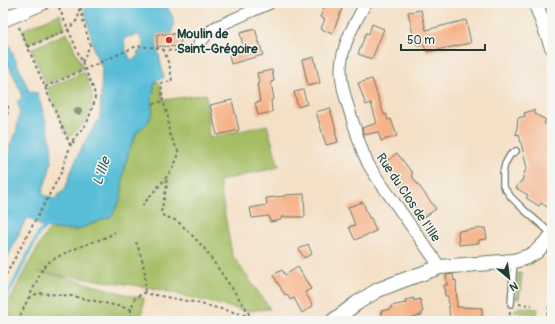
<svg xmlns="http://www.w3.org/2000/svg" width="555" height="324" viewBox="0 0 555 324" font-family="Pangolin,sans-serif">
<style>
.green{fill:#a5bd63;stroke:#627d4c}
.water{fill:#59bdd7;stroke:#3c7d86;fill-rule:evenodd}
.lines{fill:none;stroke-linecap:round;stroke-linejoin:round}
.stream{stroke:#59bdd7;stroke-width:3.5}
.building{fill:#f6b288}
.service-casing{stroke:#6a7667;stroke-width:8}
.minor-casing{stroke:#6a7667;stroke-width:13}
.tertiary-casing{stroke:#6a7667;stroke-width:16}
.path{stroke:#6a7667;stroke-width:2;stroke-dasharray:3 3;stroke-linecap:butt}
.service{stroke:#fff;stroke-width:5.5}
.minor{stroke:#fff;stroke-width:11}
.tertiary{stroke:#fff;stroke-width:14}
.tree{fill:#91987c}
.poi-dot{fill:#c8321e;stroke:#f6f6f2;stroke-width:1.5}
.labels{text-anchor:middle;stroke-width:3;stroke-linejoin:round;paint-order:stroke}
.poi-label{font-size:13px;font-weight:bold;fill:#1f3d34;stroke:#f6f6f2;text-anchor:start}
.street-label{font-size:13px;fill:#1f3d34;stroke:#f6f6f2}
.water-label{font-size:14px;font-style:italic;fill:#2e5d5d;stroke:#f6f6f2}
</style>
<rect width="100%" height="100%" fill="#f6f6f2"/>
<filter id="ink" filterUnits="userSpaceOnUse"><feTurbulence type="fractalNoise" baseFrequency=".025" numOctaves="2"/><feDisplacementMap in="SourceGraphic" scale="8" xChannelSelector="R" yChannelSelector="G"/><feConvolveMatrix kernelMatrix="1 2 1 2 8 2 1 2 1" color-interpolation-filters="sRGB"/></filter>
<filter id="wash" filterUnits="userSpaceOnUse"><feTurbulence type="fractalNoise" baseFrequency=".012" numOctaves="4" result="noise"/><feDisplacementMap in="SourceGraphic" scale="16" xChannelSelector="R" yChannelSelector="G"/><feGaussianBlur stdDeviation="0.9" result="paint"/><feColorMatrix in="noise" values="0 0 0 0 0 0 0 0 0 0 0 0 0 0 0 0 0 1.4 0 .05"/><feComposite in="paint" operator="in"/></filter>
<g filter="url(#wash)">
<rect width="100%" height="100%" fill="#f4e0c6"/>
<!-- green -->
<path class="green" d="M60,14L65,28L28,44L22,30Z
M67,33L83,68L46,84L31,49Z
M84,72L92,93V102L90,110L85,122L69,138L47,88Z
M155,82H159L164,100L206,94L209,138L267,125L279,167L219,181L232,255L270,309L246,311L148,287L38,272L53,274L132,296L144,298L141,321H3V314L25,270L45,235L51,229L63,230H76L112,216L121,198L123,175L129,150L137,132L147,124L153,112L151,103Z
M518,273L522,274L519,299H516Z
M519,307L538,309L537,315L514,312V310Z"/>
<!-- water -->
<path class="water" d="M85,3H165L173,18L174,25L171,34H157V46L164,78L158,79L155,82L151,103L153,112L147,124L137,132L129,150L123,175L121,198L112,216L76,230H63L42,227L29,218L24,223L3,267V158H6L12,148L9,146L16,134L20,110L17,101L20,100L22,94L3,52V31L29,91L35,93L37,92C43,112 55,145 51,164C49,175 44,184 42,194L54,199L65,189L71,172L79,153L88,136L100,118L102,68L95,53L85,11ZM140,35L141,40L144,41L143,49H141L140,52H138V56L133,60L130,59C127,51 122,44 126,37Z"/>
<g class="lines">
<!-- stream -->
<path class="stream" d="M3,304L39,233L47,225"/>
</g>
<g id="blocks">
<!-- building -->
<path class="building" d="M326,3H329L342,9L332,34L321,29L325,19L320,17Z
M421,10L426,30L466,20L471,43L427,52L423,44L417,46L413,34L408,12Z
M372,24L384,29L372,59L358,54L366,33L369,34Z
M255,29L263,55L231,64L229,55L244,50L240,33Z
M157,34H181L180,47L157,46Z
M314,57L320,83L308,86L302,60Z
M272,70L274,81L271,82L274,99L271,100L272,112L258,115L255,103L260,102L257,84H259L257,73Z
M372,79L384,115L386,114L388,120L391,119L397,136L381,141L378,132L364,135L362,128L377,123L371,103L366,105L358,83Z
M303,90L307,104L298,107L294,92Z
M232,100L239,130L217,135L210,105Z
M330,108L336,130L335,131L338,142L326,145L316,112Z
M534,110L535,114L546,120L544,123L552,128L550,133L552,140V200L547,207L541,203L539,206L526,198L528,195L516,188L520,182L522,181L524,173L527,168L519,134L516,135L518,118L525,116L524,113Z
M397,153L413,174L411,175L436,209L423,218L399,184V185L392,176L394,174L386,162Z
M304,194L305,217H281V220L270,222L269,216L252,218L250,208L267,205L266,198L285,196V195Z
M363,202L369,218H371L376,231L355,240L349,227L355,225L348,207Z
M485,228L487,239L479,240V243L459,245L458,231Z
M308,244L312,254L304,258L299,249Z
M298,267L311,289L305,292L313,306L302,313L294,298L290,300L287,294L285,295L273,275L282,270L285,275Z
M453,274L454,281L456,280L457,307L482,308V321L458,320V321H450L448,296H445L444,285H447L446,275Z
M414,298V301L420,299L423,312H422V315L404,319V321H384L381,311L391,309V306L406,303L405,300Z"/>
</g>
</g>
<g filter="url(#ink)">
<use href="#blocks" fill-opacity="0" stroke="#6a7667" stroke-width="1"/>
<g class="lines">
<defs>
<path id="service" d="M516,151L510,155L505,164L503,173V186L511,197L523,209L552,234
M511,304L514,261"/>
<path id="minor" d="M366,3C356,21 345,39 342,59C338,80 347,102 353,122C357,134 360,147 366,159C368,165 372,170 375,175L440,267
M199,44L207,34L216,27L270,3"/>
<path id="tertiary" d="M538,3L537,7L552,47
M3,20L42,3
M333,321L357,303L378,290L401,281L440,267L514,261L527,257L536,252L552,236"/>
</defs>
<!-- service casing -->
<use href="#service" class="service-casing"/>
<!-- minor casing -->
<use href="#minor" class="minor-casing"/>
<!-- tertiary casing -->
<use href="#tertiary" class="tertiary-casing"/>
<!-- path -->
<path class="path" d="M81,8L83,20L90,45L82,63
M19,27L70,145
M28,47L68,30L78,19L80,3
M45,87L137,46L158,48L164,50L177,51L190,48
M3,95L8,106L6,134L3,139
M153,104L163,101
M72,141L76,144
M142,206C155,189 173,174 179,153L169,133L168,117L163,101L161,83L172,81L170,68L164,50
M161,212L167,185L166,178
M162,215L177,221L189,232L204,248L245,307L250,316
M136,242C142,257 148,277 144,293
M3,280L61,173L72,141L87,123L94,103L95,97L94,90L57,3
M29,298L38,293L73,296L131,309L135,298L144,293L193,302L269,321
M519,304L532,305
M131,309V321
M18,321C23,309 29,297 35,285C38,280 40,273 43,268C52,255 94,242 109,236L115,232
M509,321L510,312
M546,321L549,306"/>
<!-- service -->
<use href="#service" class="service"/>
<!-- minor -->
<use href="#minor" class="minor"/>
<!-- tertiary -->
<use href="#tertiary" class="tertiary"/>
</g>
<!-- trees -->
<circle class="tree" cx="78" cy="111" r="4"/>
</g>
<!-- markers -->
<circle class="poi-dot" cx="169" cy="40" r="4"/>
<g class="labels">
<!-- poi labels -->
<g class="poi-label">
<text x="177" y="38">Moulin de<tspan x="177" dy="15">Saint-Grégoire</tspan></text>
</g>
<!-- street labels -->
<g class="street-label">
<text transform="translate(409 197) rotate(56)" y="5">Rue du Clos de l'Ille</text>
</g>
<!-- water labels -->
<g class="water-label">
<text transform="translate(101 171) rotate(-71)" y="5">L'Ille</text>
</g>
</g>
<!-- margin -->
<rect width="555" height="324" fill="none" stroke="#f6f6f2" stroke-width="16"/>
<!-- north arrow -->
<g transform="translate(509 278) rotate(151)" stroke="#f6f6f2" stroke-width="3" paint-order="stroke">
<path d="M0-3L7 15L0 10L-7 15Z" fill="#1f3d34"/>
<text y="-6" font-size="11" font-weight="bold" text-anchor="middle" fill="#1f3d34">N</text>
</g>
<!-- scale -->
<path d="M401 44v6h84v-6" fill="none" stroke="#1f3d34" stroke-width="2"/>
<text x="407" y="44" font-size="12" fill="#1f3d34" stroke="#f6f6f2" stroke-width="3" paint-order="stroke">50 m</text>
</svg>
